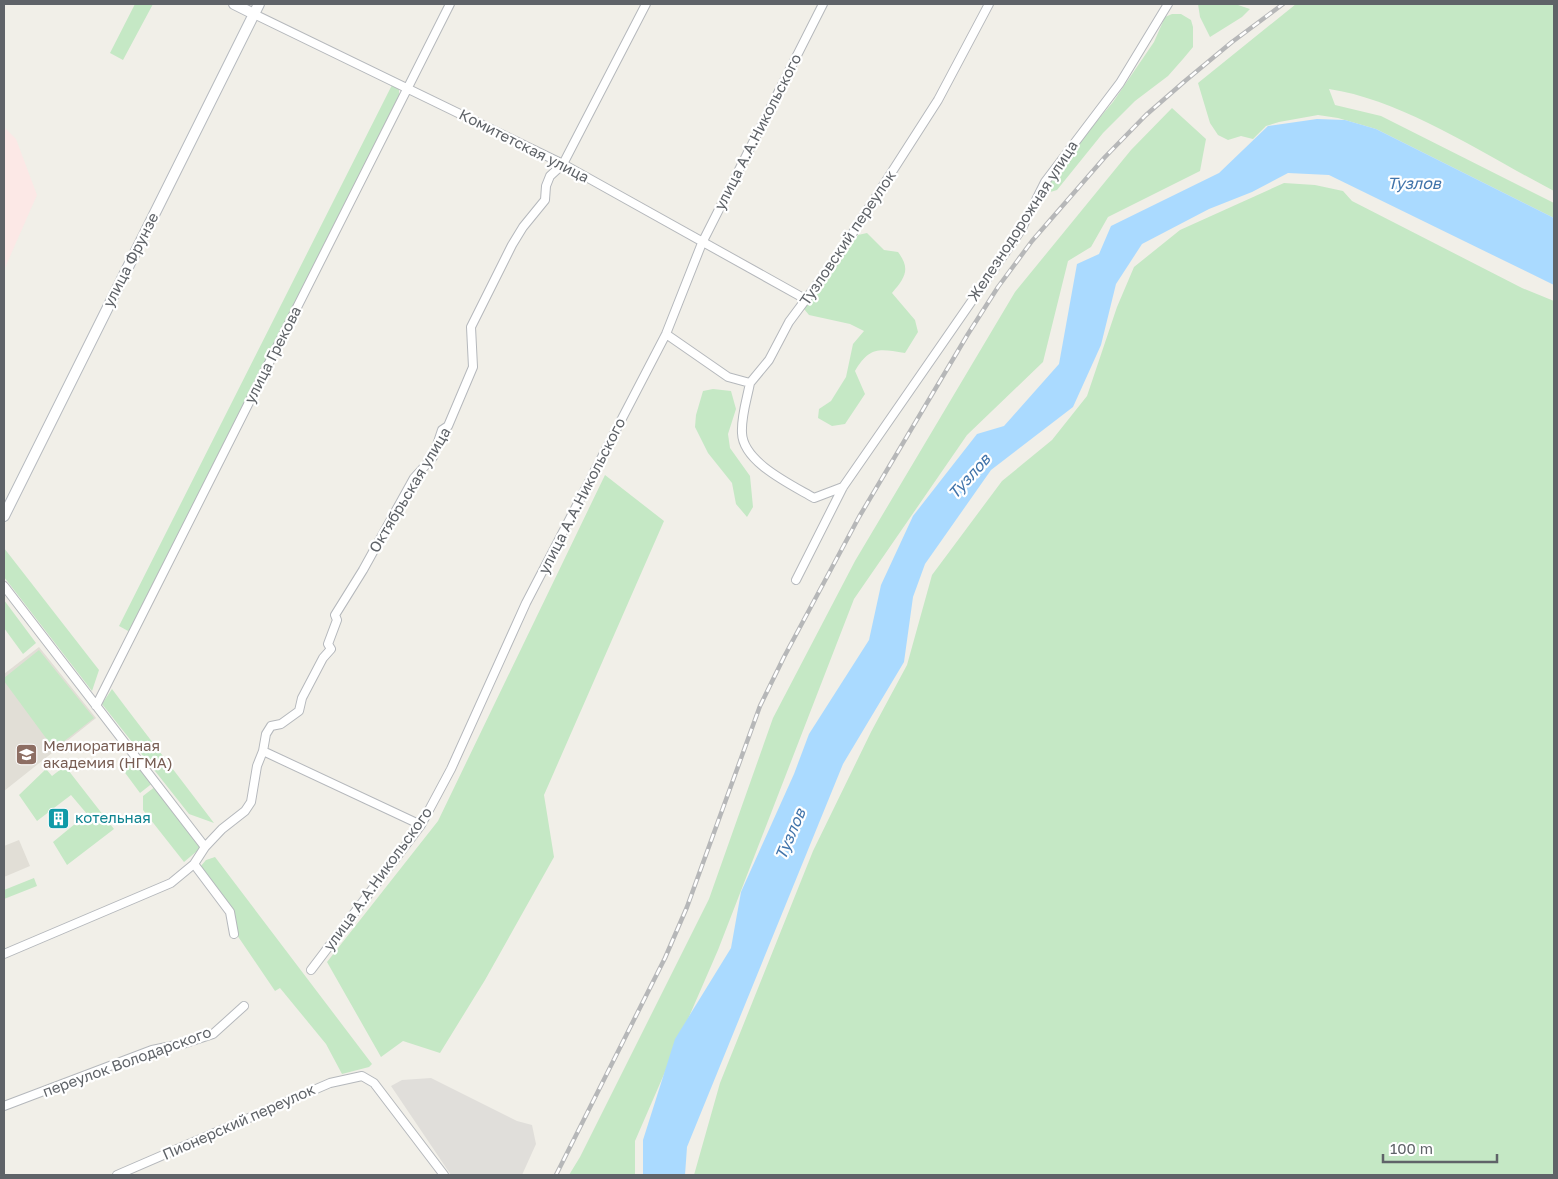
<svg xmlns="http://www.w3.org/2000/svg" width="1558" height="1179" viewBox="0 0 1558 1179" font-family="'Golos Text',sans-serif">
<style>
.industrial{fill:#e0deda}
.education{fill:#e1ded6}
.medical{fill:#fce8e6}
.green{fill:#c5e8c5}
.water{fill:#aadaff}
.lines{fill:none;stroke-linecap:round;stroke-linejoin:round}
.street-casing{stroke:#b5b8bc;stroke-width:10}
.secondary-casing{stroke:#b6babf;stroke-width:12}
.street{stroke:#fff;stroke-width:8}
.secondary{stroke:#fff;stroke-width:10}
.rail-casing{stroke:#b6b7b8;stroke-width:4.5}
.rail{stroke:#fff;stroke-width:2.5;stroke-dasharray:8;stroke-linecap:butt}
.labels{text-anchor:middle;stroke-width:4.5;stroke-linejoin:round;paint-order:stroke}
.street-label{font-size:15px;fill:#5f6368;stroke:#fff}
.education-label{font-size:15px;fill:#785e54;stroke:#fff;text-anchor:start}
.culture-label{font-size:15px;fill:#0d838f;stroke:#fff;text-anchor:start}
.water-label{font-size:16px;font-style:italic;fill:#4174aa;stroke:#fff}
</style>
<rect width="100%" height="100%" fill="#f1efe8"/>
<!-- industrial -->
<path class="industrial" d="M431,1078L517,1121L532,1125L536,1144L522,1175H451L391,1086L402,1080Z"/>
<!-- education -->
<path class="education" d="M39,647L96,718L4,791V674Z
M19,840L30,866L4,877V846Z"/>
<!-- medical -->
<path class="medical" d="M4,127L16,139L37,195L4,270Z"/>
<!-- green -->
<path class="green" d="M135,4H153L123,60L110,53Z
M1198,4H1235L1250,9L1242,17L1210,37L1200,17Z
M1296,4H1554V191C1486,156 1404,100 1329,89L1335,105L1381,116L1554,203V218L1376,129L1338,118L1318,115L1279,122L1266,126L1253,139L1241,136L1228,140L1218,135L1210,123L1198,83Z
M1172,14H1181L1191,20L1193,27V47L1183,59L1168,76L1135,101L1103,133L1057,190L1047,193L1048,186L1069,154L1113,102L1154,42L1165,17Z
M392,85L399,89V96L130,632L119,626Z
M1172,108L1206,139L1200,171L1108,217L1091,247L1068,261L1043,362L967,435L854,599L718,950L635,1141V1175H569L580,1157L709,899L773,718L855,561L1015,292L1131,150Z
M1284,183L1315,185L1343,191L1352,201L1522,288L1554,301V1175H694L720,1083L813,851L871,732L907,665L932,575L1002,481L1052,440L1087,396L1117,307L1134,267L1180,230Z
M867,233L884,250L898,252C911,269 905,278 892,293L915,320L918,332L905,353C879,349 870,346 855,371L865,394L845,424L832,426L818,418L819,409L831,401L846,377L853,344L864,331L850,324L809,315L804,309L858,235Z
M713,389L731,391L736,409L728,434L730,448L750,476L753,507L747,517L736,504L732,483L708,453L695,427L696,415L703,391Z
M605,475L664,521L544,795L554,857L485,980L440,1053L403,1041L381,1057L327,962L438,821Z
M4,548L99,670L92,691L4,577Z
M4,600L36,643L23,654L4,628Z
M39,650L94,718L54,749L4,681V678Z
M112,689L124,705L214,823L189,814L102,704Z
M136,760L154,782L140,793L123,770Z
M65,766L114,829L67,865L53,842L87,814L71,795L37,821L19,795L46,769L52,776Z
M156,786L203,846L184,862L143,810V796Z
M215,857L372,1064L369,1067L342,1074L326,1044L280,988L275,991L237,935L233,911L200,867L206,860Z
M34,878L37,886L4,899V890Z"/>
<!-- water -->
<path class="water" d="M1317,119L1345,120L1376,129L1554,218V285L1329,175L1288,173L1252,192L1209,209L1142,244L1116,284L1101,345L1073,407L991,470L925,564L913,597L904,662L843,764L687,1147L685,1175H643V1140L675,1039L731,948L741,892L794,774L809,734L869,640L881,585L913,516L977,434L1004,426L1059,364L1077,264L1099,254L1111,226L1219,173L1268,126Z"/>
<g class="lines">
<defs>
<path id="street" d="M254,14L563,164L807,300
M666,334L728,377L750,383L769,360L789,322L838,256L938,100L989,4
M750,383C747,399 741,416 742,433C743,462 790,484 814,498L843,487
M796,580L843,487L1021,230L1045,182L1120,83L1168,4
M4,586L205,847
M96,706L450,4
M263,751L421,825
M194,864L230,912L234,934
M4,954L171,883L194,864L205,847L222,829L245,811L251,802L257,766L263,751L266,734L271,726L281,724L299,711L302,698L323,658L331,649L328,644L337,620L335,615L363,570L414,478L433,457L442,430L448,426L473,367L471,327L512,245L523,227L545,200L546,186L550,176L563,164L646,4
M311,970L421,825L451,769L526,603L666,334L702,243L823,4
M4,1106L152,1050L186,1043L213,1034L244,1006
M117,1175L330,1083L362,1076L374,1083L444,1175"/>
<path id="secondary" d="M234,4L254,14
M4,516L259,4"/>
</defs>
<!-- street casing -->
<use href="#street" class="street-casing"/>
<!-- secondary casing -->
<use href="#secondary" class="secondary-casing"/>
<!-- street -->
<use href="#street" class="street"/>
<!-- secondary -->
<use href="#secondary" class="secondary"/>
<defs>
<path id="rail" d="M556,1175L665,958L687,907L760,706L784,657L859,517L968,334L998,287L1032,241L1105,157L1146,115L1185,81L1232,42L1283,4"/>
</defs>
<!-- rail casing -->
<use href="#rail" class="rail-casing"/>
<!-- rail -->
<use href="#rail" class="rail"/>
</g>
<!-- icons -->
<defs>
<symbol id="university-square" viewBox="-11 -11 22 22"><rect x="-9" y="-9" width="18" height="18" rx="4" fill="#8d6e63" stroke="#fff"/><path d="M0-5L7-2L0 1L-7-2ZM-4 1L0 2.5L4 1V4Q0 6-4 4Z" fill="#fff"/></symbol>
<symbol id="building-square" viewBox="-11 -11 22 22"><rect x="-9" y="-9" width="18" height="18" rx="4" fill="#0f9aa8" stroke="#fff"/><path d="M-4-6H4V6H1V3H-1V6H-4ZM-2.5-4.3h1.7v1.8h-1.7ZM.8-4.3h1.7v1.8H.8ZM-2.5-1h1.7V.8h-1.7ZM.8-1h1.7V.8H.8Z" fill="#fff"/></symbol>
</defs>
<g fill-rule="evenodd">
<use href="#university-square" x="14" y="742" width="25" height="25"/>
<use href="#building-square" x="46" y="806" width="25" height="25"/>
</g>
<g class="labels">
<!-- street labels -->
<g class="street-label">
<text transform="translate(758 132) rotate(-63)" y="5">улица А.А.Никольского</text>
<text transform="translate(524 146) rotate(27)" y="5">Комитетская улица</text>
<text transform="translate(1023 221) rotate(-57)" y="5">Железнодорожная улица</text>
<text transform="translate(848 238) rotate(-56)" y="5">Тузловский переулок</text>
<text transform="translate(131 260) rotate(-63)" y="5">улица Фрунзе</text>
<text transform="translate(273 355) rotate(-63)" y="5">улица Грекова</text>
<text transform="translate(410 490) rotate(-59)" y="5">Октябрьская улица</text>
<text transform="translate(582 496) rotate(-63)" y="5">улица А.А.Никольского</text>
<text transform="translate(378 879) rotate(-54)" y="5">улица А.А.Никольского</text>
<text transform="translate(127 1062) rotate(-20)" y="5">переулок Володарского</text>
<text transform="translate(239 1122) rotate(-24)" y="5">Пионерский переулок</text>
</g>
<!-- education labels -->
<g class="education-label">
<text x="43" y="751">Мелиоративная<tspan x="43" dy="17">академия (НГМА)</tspan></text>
</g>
<!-- culture labels -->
<g class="culture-label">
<text x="75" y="823">котельная</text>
</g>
<!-- water labels -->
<g class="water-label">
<text x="1414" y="189">Тузлов</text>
<text transform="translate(969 476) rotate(-48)" y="6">Тузлов</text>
<text transform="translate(790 834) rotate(-67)" y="6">Тузлов</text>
</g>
</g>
<!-- border -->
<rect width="1558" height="1179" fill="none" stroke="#5f6368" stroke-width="10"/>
<!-- scale -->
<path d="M1383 1154v8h114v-8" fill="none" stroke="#5f6368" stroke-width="2.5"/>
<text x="1390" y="1154" font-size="15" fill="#5f6368" stroke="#ffffff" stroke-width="4" paint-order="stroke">100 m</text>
</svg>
